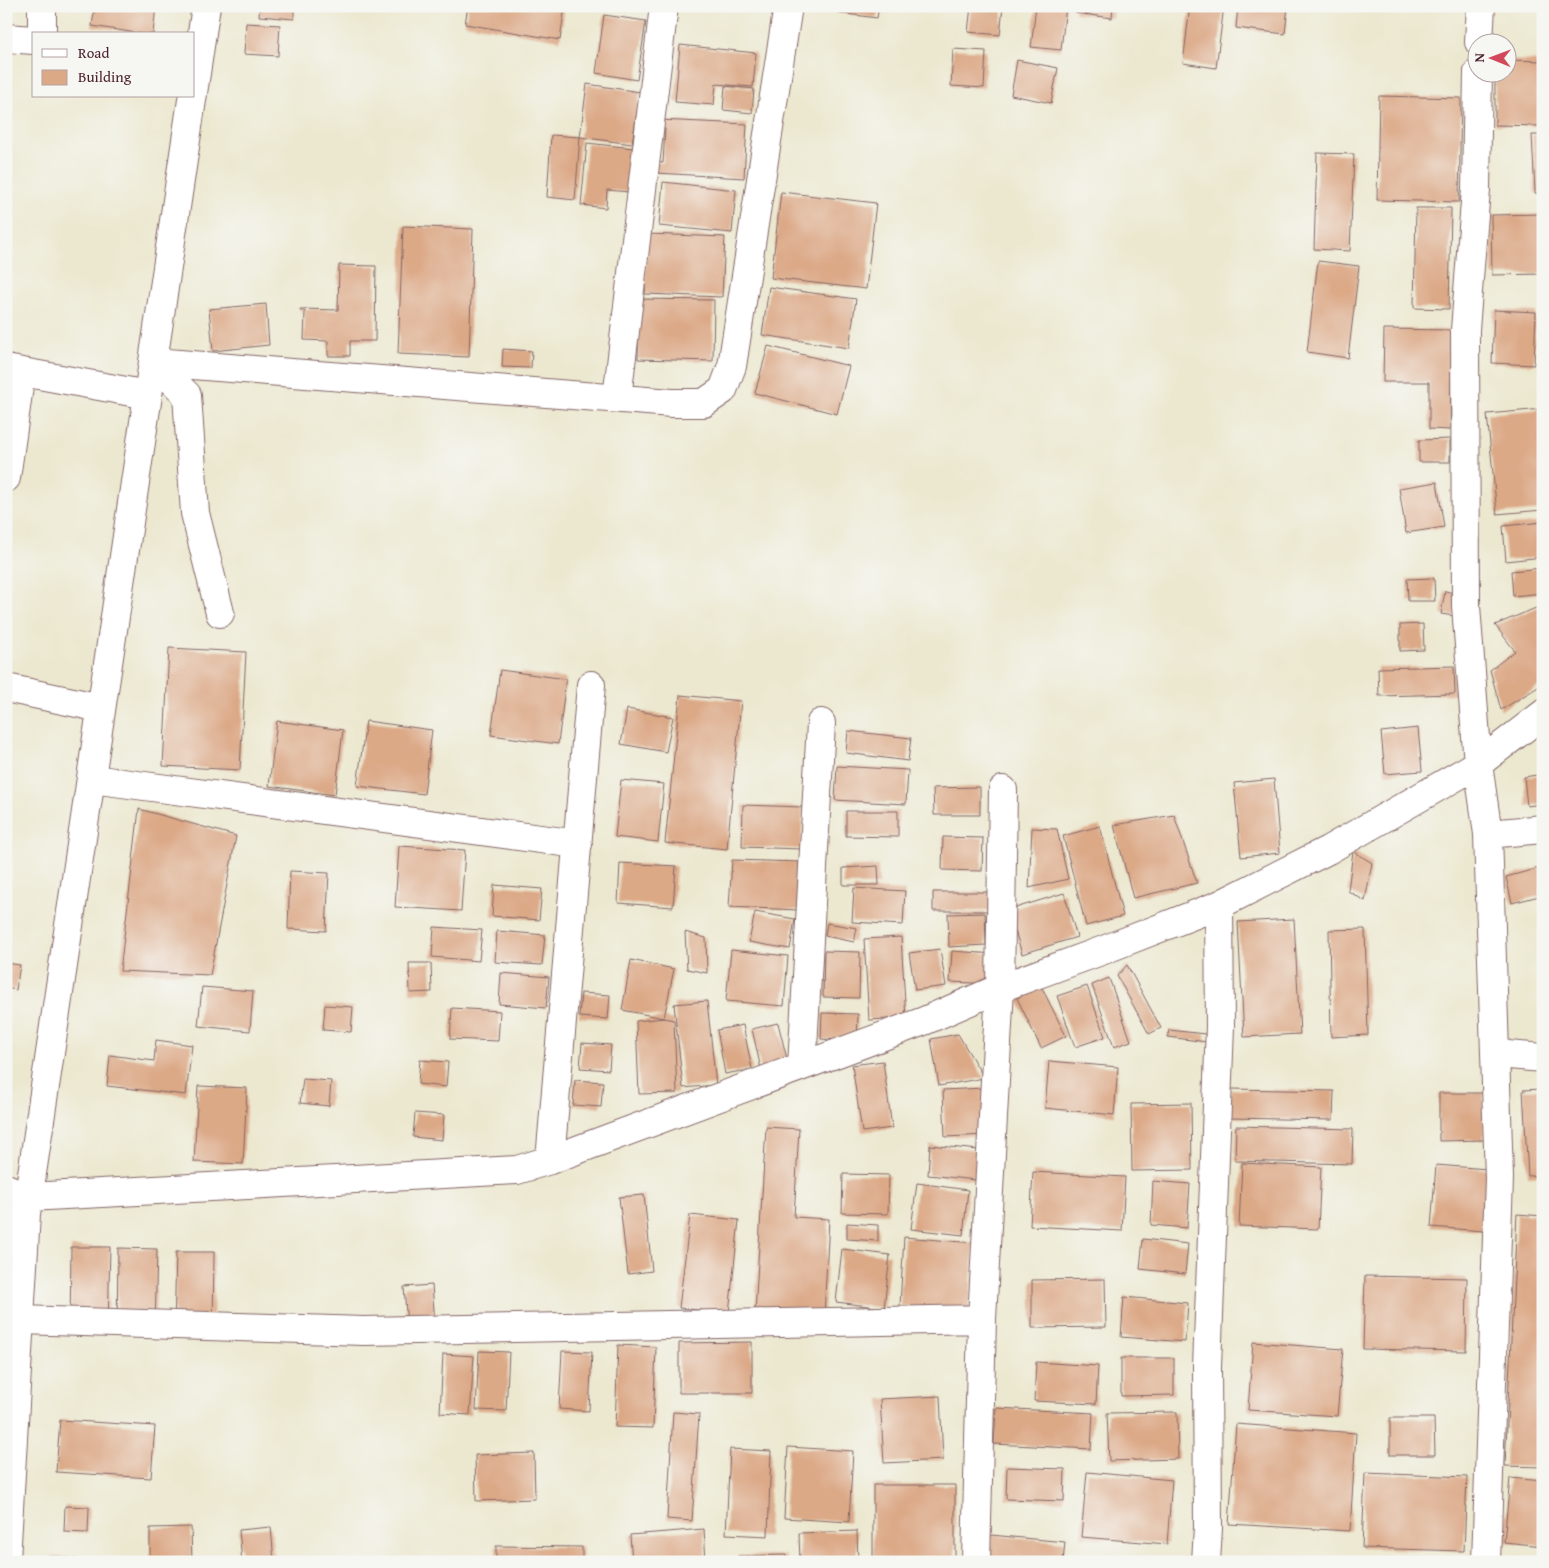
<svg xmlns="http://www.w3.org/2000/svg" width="1549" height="1568" viewBox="0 0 1549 1568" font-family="'Gentium Book Plus',serif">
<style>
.building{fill:#dca987}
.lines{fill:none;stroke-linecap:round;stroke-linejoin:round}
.street-casing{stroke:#836565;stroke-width:30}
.street{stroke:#fff;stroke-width:28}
</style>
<rect width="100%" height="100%" fill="#f6f6f2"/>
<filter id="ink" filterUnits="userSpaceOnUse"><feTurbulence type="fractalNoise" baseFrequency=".02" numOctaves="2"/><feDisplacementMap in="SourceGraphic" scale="10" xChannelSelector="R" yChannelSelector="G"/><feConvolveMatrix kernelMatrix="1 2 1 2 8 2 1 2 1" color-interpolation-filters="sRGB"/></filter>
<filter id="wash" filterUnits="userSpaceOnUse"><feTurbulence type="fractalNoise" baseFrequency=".0096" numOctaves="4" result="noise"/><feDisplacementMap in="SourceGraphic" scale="20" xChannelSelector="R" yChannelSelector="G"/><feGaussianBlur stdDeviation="1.12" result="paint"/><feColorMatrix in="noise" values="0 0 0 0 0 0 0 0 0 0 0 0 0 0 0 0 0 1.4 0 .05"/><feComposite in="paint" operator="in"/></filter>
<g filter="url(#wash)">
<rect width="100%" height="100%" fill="#ece8d0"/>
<g id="blocks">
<!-- building -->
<path class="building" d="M95,6H156L153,34H143L92,26Z
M260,6H294V19L259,16Z
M468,6H565L560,40L465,24Z
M840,6H879L877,18L839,13Z
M971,6H1003L1000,35L968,32Z
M1036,6H1066L1061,50L1031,47Z
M1075,6H1113L1112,18L1075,13Z
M1190,6H1224L1216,68L1183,63Z
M1238,6H1288L1285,34L1236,28Z
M604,15L646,21L637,80L596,73Z
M246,23L280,25L278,56L244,54Z
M680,45L756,53L753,87L716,84L714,105L675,102Z
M953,49L986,51L984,88L951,86Z
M1017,60L1058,68L1051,103L1011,95Z
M1506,60L1543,61V126L1495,125V72H1506Z
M587,84L640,92L632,144L580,137Z
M725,86L754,89L752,113L723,110Z
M1379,96L1461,98L1459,202L1377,200Z
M658,120L747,124L744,178L656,173V162L663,163L665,129H657Z
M551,135L580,137L575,200L547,197Z
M1532,135H1543V193H1535Z
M587,143L633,148L629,192L607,190L606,208L581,205Z
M1317,153L1354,154L1350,251L1314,249Z
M663,182L736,190L732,233L659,226Z
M781,192L876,203L866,289L771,278Z
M1416,208H1451L1449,309L1414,308Z
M1543,214V274L1492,275L1491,215Z
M403,226L473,229L469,357L398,354Z
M647,234L725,237L722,297L645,294Z
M1318,261L1359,266L1348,358L1307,352Z
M339,265L376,266L375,341H350V356H328V341L304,340L305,311H300V309L338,310Z
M769,287L856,299L849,348L762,335Z
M639,299L714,300L713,361L638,359Z
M266,304L269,345L213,351L209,309Z
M1494,310L1536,312L1534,365L1492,363Z
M1384,329L1452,330L1450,430L1429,429V382H1383Z
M768,346L849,366L837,414L755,393Z
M503,349L532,351L531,368L502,367Z
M1543,409V510L1497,514L1487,414Z
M1450,439V462H1419V440Z
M1437,482L1444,527L1406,533L1399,488Z
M1543,522V557L1506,561L1503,526Z
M1543,568V593L1513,596L1511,571Z
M1434,578L1435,601H1408L1407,579Z
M1445,591L1458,594L1454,616L1441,614Z
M1543,605V684L1501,710L1490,670L1515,651L1495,625Z
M1423,624L1424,650L1400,651V625Z
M169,648L246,652L240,770L163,766Z
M1454,666L1455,694L1379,696L1378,668Z
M500,670L566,679L558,744L491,735Z
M680,695L741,701L727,849L665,843Z
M627,709L673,717L666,752L621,744Z
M277,721L343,730L335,795L269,786Z
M366,721L432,730L424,794L357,786Z
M1537,725H1543V766H1542Z
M1418,728L1422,771L1385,774L1381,732Z
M848,731L911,738L908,761L846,753Z
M837,766L908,770L906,804L835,800Z
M1543,774V804L1527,806L1524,777Z
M1274,779L1280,853L1241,857L1234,783Z
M621,780L664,784L658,842L615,837Z
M980,787V815H934L933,788Z
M743,805L803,807L801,849L742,847Z
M139,809L236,836L210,975L120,971Z
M846,811H898V837L846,836Z
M1174,815L1197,883L1133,898L1114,825Z
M1100,826L1123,916L1086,926L1063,836Z
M1032,828L1057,829L1068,879L1029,888Z
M943,837L983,838L982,871L942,870Z
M399,846L465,850L461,911L395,907Z
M1353,851L1372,863L1365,901L1348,891Z
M732,860L801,862L799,910L729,907Z
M620,863L676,866L673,907L618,903Z
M878,866L879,885H843V868Z
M1543,867V895L1512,903L1506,877Z
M290,871L329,873L326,931L288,929Z
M494,885L542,889L539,920L492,916Z
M854,888L905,891L903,925L852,922Z
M933,892H991L992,911H933Z
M1064,893L1077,937L1022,954L1009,910Z
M755,912L795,919L790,949L749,942Z
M985,913L986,945L949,947L948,914Z
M1294,919L1300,1034L1244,1037L1238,922Z
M827,923L857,928L854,942L825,936Z
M434,927L482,930L479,961L432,957Z
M1365,929L1368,1035L1331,1037L1329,930Z
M497,931L545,935L542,965L495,962Z
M685,932L706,938L707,973L687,969Z
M901,937L906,1018L869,1020L864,939Z
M940,949L946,986L915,990L909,953Z
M731,950L788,956L784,1006L726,1001Z
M824,951L860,952L859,998L823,997Z
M952,951L995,954L994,984L950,982Z
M631,960L674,969L664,1018L622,1010Z
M6,963L20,965L16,990L6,988Z
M409,963H431L432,992L410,993Z
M1127,965L1161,1028L1149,1034L1117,976Z
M501,973L549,977L546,1008L499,1004Z
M1109,978L1131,1041L1114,1047L1092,985Z
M1041,986L1066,1036L1041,1048L1017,998Z
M1087,986L1105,1037L1075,1047L1057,996Z
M202,987L253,991L250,1031L198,1026Z
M581,993L610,995L608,1019L579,1017Z
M707,1001L716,1085L683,1088L674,1004Z
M325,1005L353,1007L351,1032L323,1030Z
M452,1008L500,1011L498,1041L450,1039Z
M822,1013L858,1014L857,1041L821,1039Z
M664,1018L674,1020L677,1093L639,1094L636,1021Z
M778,1023L788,1063L761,1069L752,1029Z
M743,1025L752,1069L725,1074L717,1030Z
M1169,1030L1205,1034L1207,1042L1168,1037Z
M958,1034L984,1078L939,1086L931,1039Z
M156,1040L192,1045L186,1095L107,1086L110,1055L154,1061Z
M582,1043L611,1045L609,1070L580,1068Z
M420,1060L448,1062L446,1087L418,1084Z
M883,1061L892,1128L862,1132L852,1065Z
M1049,1061L1118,1067L1114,1115L1045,1108Z
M303,1079L331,1081L329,1106L300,1103Z
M575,1080L603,1082L601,1107L573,1105Z
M198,1086L247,1088L243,1164L194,1162Z
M984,1088L986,1135L945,1137L943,1090Z
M1231,1089L1334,1091L1333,1120L1230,1118Z
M1543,1089V1175L1528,1176L1523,1090Z
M1439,1093H1484V1140L1439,1141Z
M1191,1103L1192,1170L1132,1171L1131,1104Z
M415,1113L444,1115L442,1140L413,1137Z
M1236,1126L1353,1129L1352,1164L1235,1161Z
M766,1127L799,1129L794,1217L829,1219L824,1317L755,1313Z
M930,1145L979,1150L976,1180L928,1175Z
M1242,1163L1321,1167L1318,1229L1239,1226Z
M1436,1165L1488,1169L1483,1231L1431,1227Z
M1033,1172L1125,1177L1122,1231L1030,1226Z
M843,1174L889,1175L888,1214L842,1213Z
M1153,1181L1190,1184L1187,1228L1151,1225Z
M917,1183L968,1190L963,1235L911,1229Z
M644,1195L652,1271L628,1274L619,1197Z
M1517,1214L1543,1216V1467L1505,1466Z
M690,1215L739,1220L729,1313L679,1308Z
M847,1223L878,1225V1241L847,1239Z
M904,1237L974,1243L969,1311L900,1306Z
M1143,1239L1188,1244L1185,1274L1140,1269Z
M71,1247H110L108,1329L70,1328Z
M118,1248L157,1249L155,1330H117Z
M842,1249L890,1255L884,1308L836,1302Z
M176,1252H214L213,1333H174Z
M1365,1276L1467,1278L1466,1351L1363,1349Z
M1105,1279L1106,1327L1032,1328V1280Z
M432,1285L435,1323L407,1325L404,1287Z
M1124,1297L1188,1303L1185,1342L1121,1337Z
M752,1342V1393H679V1343Z
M1253,1342L1343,1349L1337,1416L1248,1410Z
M618,1345L656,1347L653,1428L615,1427Z
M479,1351L509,1352L506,1411L476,1410Z
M562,1351L592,1352L589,1411L559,1409Z
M443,1354L474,1356L470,1415L440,1413Z
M1121,1358H1174V1395L1121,1396Z
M1036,1362L1098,1366L1096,1404L1034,1401Z
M940,1396L943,1460L884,1463L880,1399Z
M996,1408L1093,1413L1091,1449L994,1444Z
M673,1412L699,1414L692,1521L667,1519Z
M1177,1412L1178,1459L1109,1461L1107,1413Z
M1390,1418H1434L1435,1455H1390Z
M60,1420L155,1426L151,1478L56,1472Z
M1236,1424L1356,1433L1350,1531L1229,1524Z
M788,1447L853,1451L849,1522L784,1518Z
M730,1449L771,1451L768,1536L726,1534Z
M534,1453L535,1499L476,1501L475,1455Z
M1007,1467L1065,1469L1064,1501L1006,1499Z
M1087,1472L1172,1480L1167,1544L1081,1537Z
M1365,1473L1467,1477L1464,1551L1362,1548Z
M1510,1478L1543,1481V1546L1504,1542Z
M873,1485H955V1562H873Z
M65,1506L89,1507L88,1533L64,1532Z
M191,1527L192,1562H150V1528Z
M271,1527L274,1562H242L239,1530Z
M704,1529L706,1562H632L630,1535Z
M857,1531L858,1562H800L799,1533Z
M991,1535L1065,1542L1063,1562H988Z
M496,1546L582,1547V1562H496Z
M786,1555V1562H738V1556Z
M51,1556L77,1559L78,1562H50Z"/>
</g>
</g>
<g filter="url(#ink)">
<use href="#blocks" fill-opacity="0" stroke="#836565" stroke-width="1"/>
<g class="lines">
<defs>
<path id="street" d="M42,6V34
M6,38L34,40
M1479,42L1481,6
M1478,72L1476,189L1465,330L1466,606L1478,764L1488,834L1499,1178L1486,1562
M154,362L672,403H704L723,390L732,366L788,6
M154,362L187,395L195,513L220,613
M6,369L148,395
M617,398L664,6
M6,478L21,372
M6,688L101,708
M92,779L578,844
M1488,834L1543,829
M1496,1054L1543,1058
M802,1066L821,723
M550,1160L591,685
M6,1188L29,1197L517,1170L550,1160L924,1021L1000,988L1101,951L1219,905L1328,850L1478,764L1543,714
M20,1320L364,1331L982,1319
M6,1560L26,1214L206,6
M976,1562L982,1319L1000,988L1003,790
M1206,1562L1208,1528L1207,1367L1220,1026L1219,905"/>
</defs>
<!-- street casing -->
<use href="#street" class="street-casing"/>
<!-- street -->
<use href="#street" class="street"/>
</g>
</g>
<!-- margin -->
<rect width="1549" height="1568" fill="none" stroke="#f6f6f2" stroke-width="25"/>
<!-- legend -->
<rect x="32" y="32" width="162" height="65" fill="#f6f6f2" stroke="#b1a0a2"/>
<rect x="42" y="49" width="25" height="8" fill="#ffffff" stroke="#b1a0a2"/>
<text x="78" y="58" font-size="15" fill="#4a1f2b">Road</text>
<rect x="42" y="70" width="25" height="15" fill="#dca987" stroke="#b1a0a2"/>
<text x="78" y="82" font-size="15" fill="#4a1f2b">Building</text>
<!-- north arrow -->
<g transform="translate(1492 58) rotate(271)"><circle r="24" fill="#f6f6f2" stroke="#b1a0a2"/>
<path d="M0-4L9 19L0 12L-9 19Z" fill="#d1495b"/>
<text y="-8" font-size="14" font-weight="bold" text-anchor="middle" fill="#4a1f2b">N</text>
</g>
</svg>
